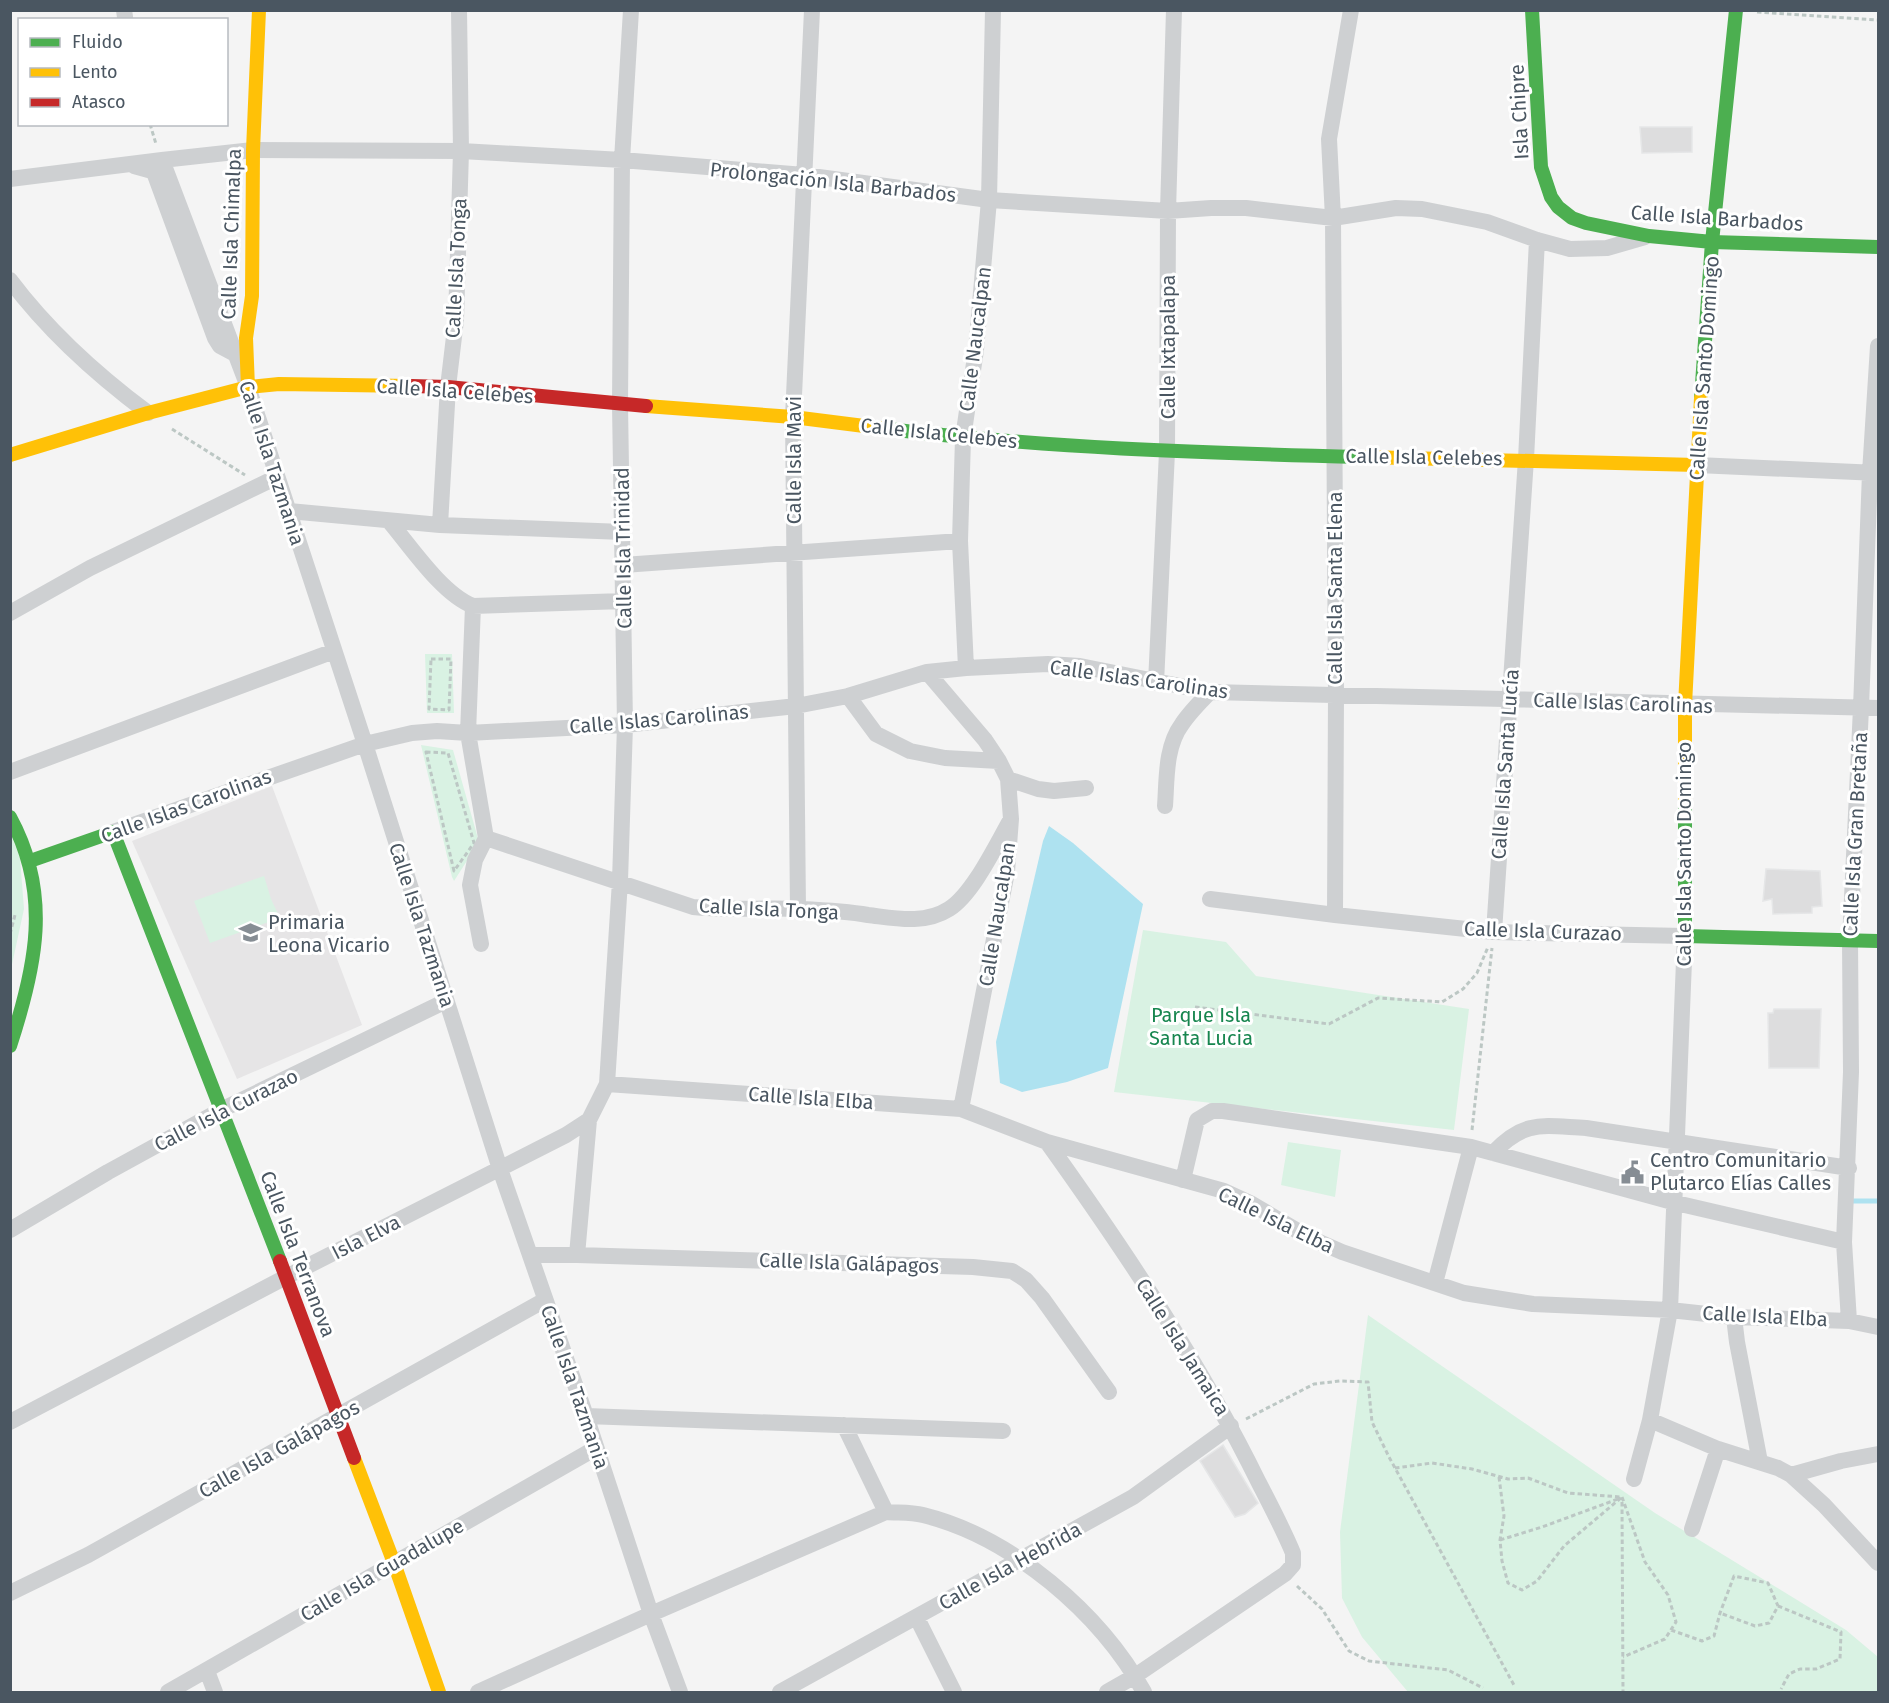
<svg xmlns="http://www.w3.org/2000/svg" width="1889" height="1703" viewBox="0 0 1889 1703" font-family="'Fira Sans',sans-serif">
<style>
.education{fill:#e6e5e6}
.green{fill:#d9f2e3}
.water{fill:#aee2f0}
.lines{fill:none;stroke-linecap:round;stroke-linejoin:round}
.stream{stroke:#aee2f0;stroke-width:5}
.building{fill:#ddddde;stroke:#e5e6e7;stroke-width:1.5}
.path{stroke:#bcc7c4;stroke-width:3;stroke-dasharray:4.5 3;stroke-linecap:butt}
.street{stroke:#ced0d2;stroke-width:16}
.fast{stroke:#4caf50;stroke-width:14}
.slow{stroke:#ffc107;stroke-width:14}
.jam{stroke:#c62828;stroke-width:14}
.labels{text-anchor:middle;stroke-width:6;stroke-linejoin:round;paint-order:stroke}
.street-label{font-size:20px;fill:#4a5661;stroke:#fff}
.poi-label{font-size:20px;fill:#4a5661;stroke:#fff;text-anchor:start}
.park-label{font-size:20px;fill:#17864f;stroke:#fff}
</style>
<rect width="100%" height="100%" fill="#f4f4f4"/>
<!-- education -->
<path class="education" d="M272,786L362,1025L237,1079L132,841Z"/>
<!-- green -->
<path class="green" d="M425,654H452L454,713H427Z
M421,745L453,750L479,842L454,881L452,877Z
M11,835L20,858L24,909L11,969Z
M264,876L271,899L280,918L210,943L194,901Z
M1143,930L1226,942L1256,976L1469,1009L1454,1130L1114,1092Z
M1288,1142L1341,1150L1335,1197L1281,1185Z
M1368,1315L1655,1513L1846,1630L1878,1657V1692H1408L1362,1637L1342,1598L1340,1532Z"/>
<!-- water -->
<path class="water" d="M1049,826L1073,843L1143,904L1108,1068L1067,1082L1022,1092L1000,1083L996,1042L1043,841Z"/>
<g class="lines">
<!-- stream -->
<path class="stream" d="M1847,1201H1878"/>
</g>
<!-- building -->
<path class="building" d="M1640,127H1692V152L1642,153Z
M1766,869L1820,871L1822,906L1812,907V913L1773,914L1772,899L1763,901Z
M1774,1009H1821L1819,1068H1769L1768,1013H1773Z
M1223,1445L1258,1503L1245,1514L1235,1517L1200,1461Z"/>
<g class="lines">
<!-- path -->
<path class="path" d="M1757,12L1878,20
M150,124L156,144
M172,429L245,475
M431,659H451L449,710L429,709Z
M426,752L448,753L474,843L454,871Z
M10,934L15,915
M1195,1007L1329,1024L1378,998L1442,1002L1463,989L1477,973L1488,947
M1472,1130L1492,948
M1246,1419L1314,1384L1340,1381L1368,1382L1372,1422L1389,1457L1515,1687
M1395,1468L1432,1463L1472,1469L1508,1479L1528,1478L1568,1493L1621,1497
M1499,1477L1504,1516L1500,1540L1502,1561L1508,1583L1522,1590L1537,1581L1564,1546L1622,1497
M1622,1497L1645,1562L1668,1595L1676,1622L1665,1639L1623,1657
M1622,1502L1623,1692
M1500,1540L1542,1527L1618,1499
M1297,1586L1322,1609L1349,1651L1369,1661L1448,1670L1483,1688
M1778,1606L1841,1632L1840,1659L1816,1669H1800L1789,1674L1781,1689
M1671,1630L1702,1641L1714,1636L1720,1613L1734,1576L1768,1583L1778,1606L1769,1623L1755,1626L1720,1613"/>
<!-- street -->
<path class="street" d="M124,10L125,17
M162,160L248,387L365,744L500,1169L586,1416L651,1614L680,1692
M134,166L152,171L155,175L215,338L220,346L235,354
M10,179L162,160L253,150L461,151L622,160L804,175L989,200L1168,211L1211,208H1246L1333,218L1396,208L1422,209L1487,222L1537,240L1570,249L1607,248L1645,237
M10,280C49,332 97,375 148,413
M1697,465L1878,473
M289,511L440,525L623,532
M389,521C411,547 442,594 473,606L624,601
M440,525L448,387L456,320L461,151L459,10
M623,565L960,541
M473,606L468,733L486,838
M10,613L90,568L277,477
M966,668L960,541L963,438L976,350L989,200L993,10
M927,672L985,740L999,761L1008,779L1011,819L1007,872L961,1109
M1156,683L1167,452L1168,211L1174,10
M848,696L876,734L910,751L945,758L999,761
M10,772L334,651
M1008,779L1038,789L1054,791L1086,788
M1165,806C1167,779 1165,747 1182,724C1190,712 1200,702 1210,692
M113,832L365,744L412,733L437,731L468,733L625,725L796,706L848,696L927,672L966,668L1048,664L1080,666L1210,692L1878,708
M486,838L693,907C728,911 763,907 799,909C821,910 845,911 868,915C894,918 924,925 949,909C973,894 996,845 1011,819
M1210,899L1335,915L1494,932L1685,936L1670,1310L1650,1420L1634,1479
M798,909L793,417L812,10
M1335,915L1336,693L1333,218L1329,139L1351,10
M1494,932L1526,459L1537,240
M481,944L470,885L475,860L486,838
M607,1084L961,1109L1047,1142L1224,1191L1250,1203L1308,1237L1342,1252L1464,1293L1533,1304L1670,1310L1734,1317L1849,1321L1878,1327
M1047,1142C1125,1251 1200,1363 1259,1483C1271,1506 1283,1529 1293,1553V1565L1285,1574L1135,1676L1107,1692
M1493,1153C1525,1119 1543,1126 1586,1128L1849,1168
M1183,1180L1197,1120L1212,1111H1223L1471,1147L1676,1203L1844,1242
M10,1230L108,1172L221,1110L446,1001
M530,1255H577L973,1267L1012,1271L1026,1280L1042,1298L1109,1392
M577,1255L589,1120
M1435,1283L1471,1147
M1734,1317L1737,1342L1760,1462
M1849,1321L1844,1242L1851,1072L1850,940L1861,708L1870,473L1878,346
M586,1416L1003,1431
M1650,1420L1718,1449L1778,1468L1791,1475L1824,1505L1878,1563
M10,1422L286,1277L566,1135L589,1120L607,1084L620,881L625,725L620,404L622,160L631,10
M844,1425L886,1512C898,1513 911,1512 923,1515C1012,1537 1100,1613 1144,1692
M1791,1475L1841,1461L1878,1454
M1692,1529L1718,1449
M10,1593L88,1555L545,1300
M917,1618L954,1692
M207,1671L215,1692
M168,1692L596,1448
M478,1692L651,1614L886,1512
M780,1692L1133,1497L1231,1426"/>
<!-- fast -->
<path class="fast" d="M1532,10L1541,167L1551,197L1558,207L1572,218L1586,223L1649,236L1712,242L1878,247
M1701,398L1712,242L1736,10
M880,428C1042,448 1201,453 1363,457
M1685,802V936L1878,941
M10,817C52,894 36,967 10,1046
M30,861L113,832L280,1261"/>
<!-- slow -->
<path class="slow" d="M248,387L246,338L252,296L253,150L259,10
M646,406L793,417L880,428
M10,455L148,413L248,387L279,384L411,386
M1363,457L1697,465
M1685,802V705L1701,398
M354,1458L394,1563L439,1692"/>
<!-- jam -->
<path class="jam" d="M411,386L448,387L646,406
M280,1261L354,1458"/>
</g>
<!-- icons -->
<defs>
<symbol id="school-bare" viewBox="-9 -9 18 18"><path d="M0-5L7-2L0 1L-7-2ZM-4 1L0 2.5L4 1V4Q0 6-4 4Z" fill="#868d94" stroke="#fff" stroke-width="2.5" paint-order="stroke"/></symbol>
<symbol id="civic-bare" viewBox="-9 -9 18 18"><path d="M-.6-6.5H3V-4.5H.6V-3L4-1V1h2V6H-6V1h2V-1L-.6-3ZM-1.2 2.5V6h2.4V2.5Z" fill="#868d94" stroke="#fff" stroke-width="2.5" paint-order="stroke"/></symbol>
</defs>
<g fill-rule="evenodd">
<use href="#school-bare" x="234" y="916" width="33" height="33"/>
<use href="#civic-bare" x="1616" y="1156" width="33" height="33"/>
</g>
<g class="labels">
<!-- street labels -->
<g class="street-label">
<text transform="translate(1519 112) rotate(-93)" y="7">Isla Chipre</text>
<text transform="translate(833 182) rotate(6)" y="7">Prolongación Isla Barbados</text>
<text transform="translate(1717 218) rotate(4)" y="7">Calle Isla Barbados</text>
<text transform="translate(231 234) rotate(-88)" y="7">Calle Isla Chimalpa</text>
<text transform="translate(456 268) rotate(-87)" y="7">Calle Isla Tonga</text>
<text transform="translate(975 339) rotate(-83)" y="7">Calle Naucalpan</text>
<text transform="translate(1168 347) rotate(-90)" y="7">Calle Ixtapalapa</text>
<text transform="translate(1704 368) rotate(-86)" y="7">Calle Isla Santo Domingo</text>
<text transform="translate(455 391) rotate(4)" y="7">Calle Isla Celebes</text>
<text transform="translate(939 433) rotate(6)" y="7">Calle Isla Celebes</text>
<text transform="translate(1424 457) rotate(1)" y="7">Calle Isla Celebes</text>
<text transform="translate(794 460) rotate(-90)" y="7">Calle Isla Mavi</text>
<text transform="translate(272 463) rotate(72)" y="7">Calle Isla Tazmania</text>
<text transform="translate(623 548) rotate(-91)" y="7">Calle Isla Trinidad</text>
<text transform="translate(1335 588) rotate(-90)" y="7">Calle Isla Santa Elena</text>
<text transform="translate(1139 679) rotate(8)" y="7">Calle Islas Carolinas</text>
<text transform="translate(1623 703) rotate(2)" y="7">Calle Islas Carolinas</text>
<text transform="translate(659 719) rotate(-5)" y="7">Calle Islas Carolinas</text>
<text transform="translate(1505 764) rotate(-86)" y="7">Calle Isla Santa Lucía</text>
<text transform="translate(186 806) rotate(-20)" y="7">Calle Islas Carolinas</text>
<text transform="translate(1855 834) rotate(-87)" y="7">Calle Isla Gran Bretaña</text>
<text transform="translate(1684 854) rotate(-90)" y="7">Calle Isla Santo Domingo</text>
<text transform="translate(769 909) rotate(3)" y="7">Calle Isla Tonga</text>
<text transform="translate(997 914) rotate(-81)" y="7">Calle Naucalpan</text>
<text transform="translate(422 925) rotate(72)" y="7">Calle Isla Tazmania</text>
<text transform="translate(1543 931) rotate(2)" y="7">Calle Isla Curazao</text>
<text transform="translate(811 1098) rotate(4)" y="7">Calle Isla Elba</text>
<text transform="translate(226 1110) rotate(-27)" y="7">Calle Isla Curazao</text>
<text transform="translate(1276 1220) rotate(26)" y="7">Calle Isla Elba</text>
<text transform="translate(366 1237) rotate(-27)" y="7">Isla Elva</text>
<text transform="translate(298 1254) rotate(69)" y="7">Calle Isla Terranova</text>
<text transform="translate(849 1263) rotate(2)" y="7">Calle Isla Galápagos</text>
<text transform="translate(1765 1316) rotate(3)" y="7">Calle Isla Elba</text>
<text transform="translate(1183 1347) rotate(58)" y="7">Calle Isla Jamaica</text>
<text transform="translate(575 1387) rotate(71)" y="7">Calle Isla Tazmania</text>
<text transform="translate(279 1449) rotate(-29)" y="7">Calle Isla Galápagos</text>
<text transform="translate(1010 1566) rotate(-29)" y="7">Calle Isla Hebrida</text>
<text transform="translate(382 1570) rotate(-30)" y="7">Calle Isla Guadalupe</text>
</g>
<!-- poi labels -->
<g class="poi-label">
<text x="268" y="929">Primaria<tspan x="268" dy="23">Leona Vicario</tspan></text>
<text x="1650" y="1167">Centro Comunitario<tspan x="1650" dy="23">Plutarco Elías Calles</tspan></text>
</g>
<!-- park labels -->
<g class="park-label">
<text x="1201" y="1022">Parque Isla<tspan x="1201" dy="23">Santa Lucia</tspan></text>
</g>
</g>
<!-- border -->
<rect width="1889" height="1703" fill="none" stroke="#4a5661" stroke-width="24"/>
<!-- legend -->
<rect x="18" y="18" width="210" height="108" fill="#ffffff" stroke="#b7bbc0" stroke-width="1.5"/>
<rect x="30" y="38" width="30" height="9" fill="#4caf50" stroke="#b7bbc0" stroke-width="1.5"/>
<text x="72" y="48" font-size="18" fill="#4a5661">Fluido</text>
<rect x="30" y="68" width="30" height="9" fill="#ffc107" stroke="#b7bbc0" stroke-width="1.5"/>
<text x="72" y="78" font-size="18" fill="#4a5661">Lento</text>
<rect x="30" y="98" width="30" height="9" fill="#c62828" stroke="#b7bbc0" stroke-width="1.5"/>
<text x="72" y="108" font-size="18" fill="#4a5661">Atasco</text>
</svg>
